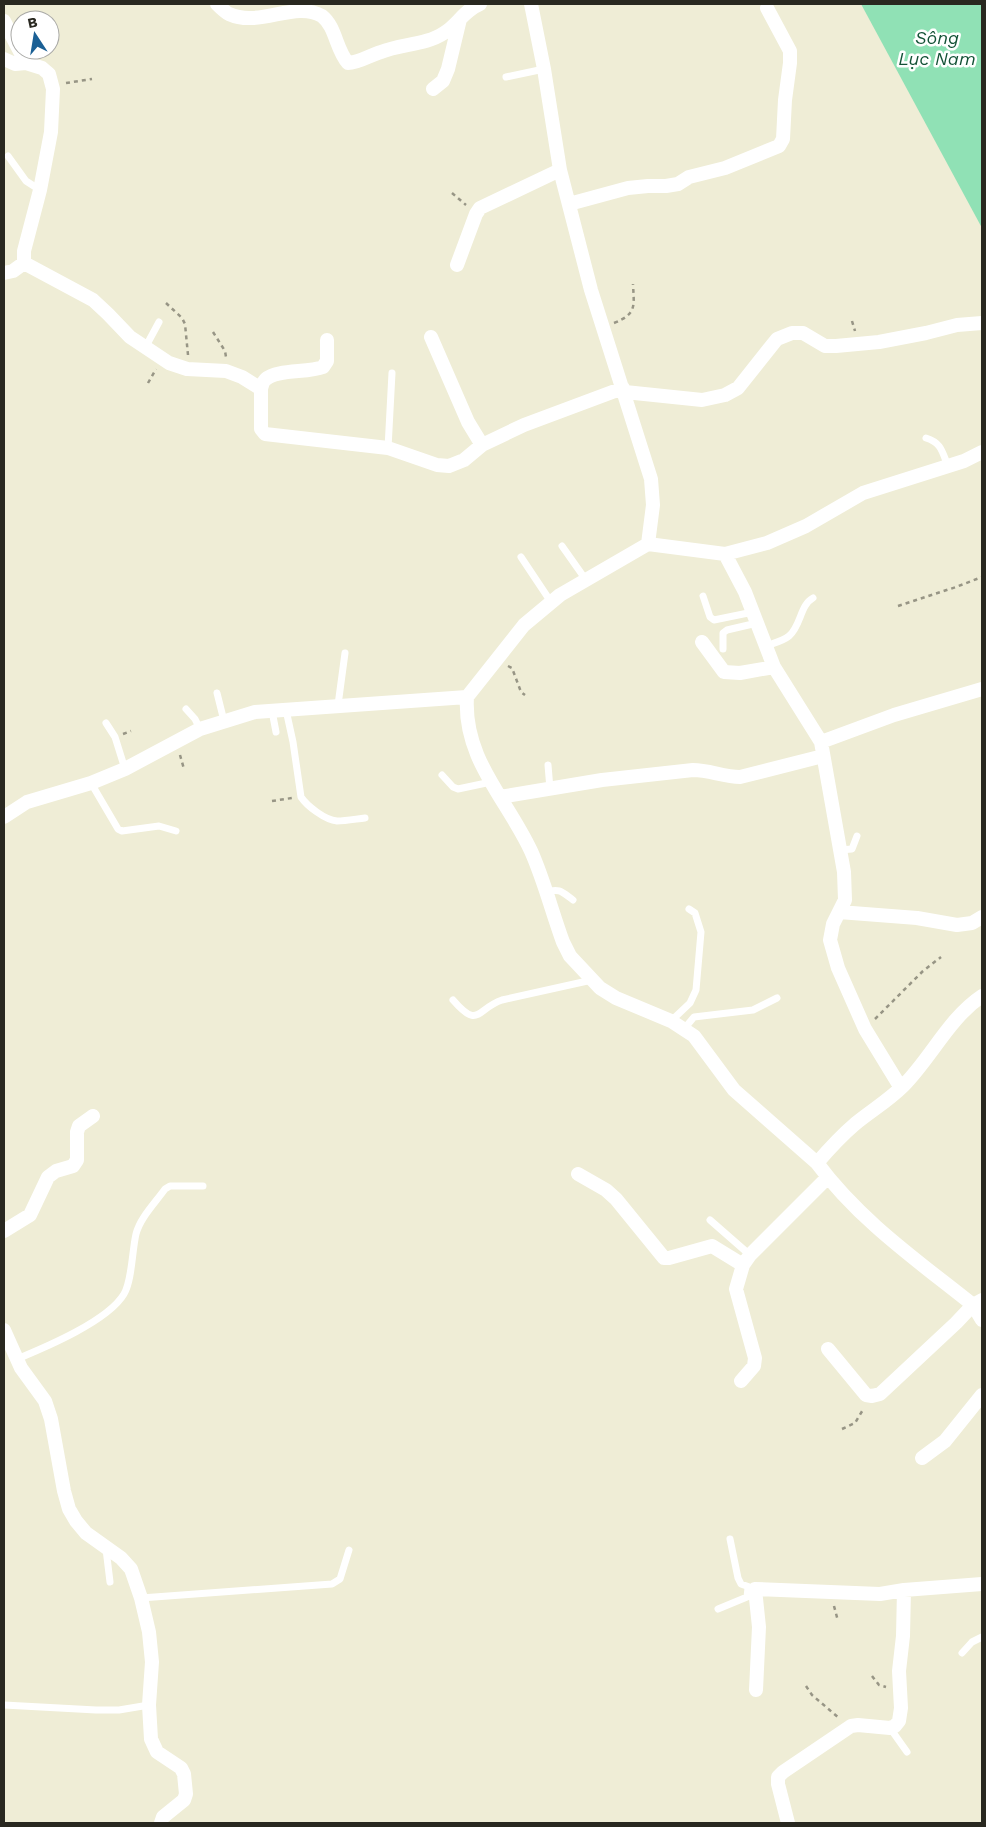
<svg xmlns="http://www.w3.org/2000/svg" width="986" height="1827" viewBox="0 0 986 1827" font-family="'Work Sans',sans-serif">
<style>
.water{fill:#90e1b5}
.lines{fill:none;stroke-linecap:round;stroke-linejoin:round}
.path{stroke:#979585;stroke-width:2.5;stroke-dasharray:4 4;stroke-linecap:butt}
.service{stroke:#fff;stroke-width:7}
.minor{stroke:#fff;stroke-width:14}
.labels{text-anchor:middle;stroke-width:5;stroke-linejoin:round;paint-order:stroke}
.water-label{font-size:18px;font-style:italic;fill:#135236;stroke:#fff}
</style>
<rect width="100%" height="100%" fill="#efedd6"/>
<!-- water -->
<path class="water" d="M861,4H982V228Z"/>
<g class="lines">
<!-- path -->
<path class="path" d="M66,83L92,79
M452,193L466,205
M166,303L182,318L185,324L188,355
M852,321L855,331
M614,323C637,314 634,306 633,284
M213,332L225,351L226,357
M148,383L156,369
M898,606L956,587L982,577
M508,666L512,668L521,692L525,695
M123,734L131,731
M180,755L184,769
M272,801L292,798
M875,1019L923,971L941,957
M842,1429L855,1423L864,1408
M834,1606L838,1621
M872,1676L879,1685L886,1687
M806,1686L812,1695L839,1718"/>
<!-- service -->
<path class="service" d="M506,77L544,69
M8,156L26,181L40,190
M145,348L159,322
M926,438C942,443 942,452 948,466
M388,448L392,373
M562,546L586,580
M521,557L551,602
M703,596L710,617L714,620L753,612
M766,646C774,643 783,641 789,636C801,626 800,605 813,598
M723,649V633L727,630L757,623
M217,693L224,721
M338,705L345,653
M186,709L195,719L200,729
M286,710L293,742L301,797C307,806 325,820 337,821C346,821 356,819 365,818
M272,711L276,732
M106,723L115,737L125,769
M548,765L550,789
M442,775L453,787L458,789L491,782
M91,783L118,829L122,831L159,826L176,831
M840,850L852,849L857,836
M546,892C560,888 562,892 573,900
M453,1000C479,1030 476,1009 502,1000L592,980
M671,1021L690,1003L696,990L701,932L695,913L689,909
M684,1029L694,1017L753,1010L777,998
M710,1220L750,1255
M17,1359C46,1347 108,1321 124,1294C132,1281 132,1251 136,1234C140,1218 155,1203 165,1189L170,1186H203
M730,1539L738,1578L741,1584L755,1589
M106,1549L110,1582
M141,1598L332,1584L340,1579L349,1550
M718,1609L747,1597L748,1588
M962,1653L972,1642L982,1637
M4,1705L96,1710H119L149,1705
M890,1728L907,1752"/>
<!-- minor -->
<path class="minor" d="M217,4C220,7 225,12 229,14C260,28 295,0 322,16C336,27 336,50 348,63C359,63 370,55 381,52C401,44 426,45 444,33C458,25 463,11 480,4
M531,4L544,69L560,170L591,290L651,479L653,505L648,544
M4,21L26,63L42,68L49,74L53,89L51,132L40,190L24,251V263L93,300L108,314L130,337L169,363L187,369L226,371L242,377L261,389V429L265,434L388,448L437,465L449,466L464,460L482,445L524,425L623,388
M4,59L15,64L26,63
M433,89L443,81L448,69L460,19
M569,204L628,188L648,186H666L678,184L689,177L725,168L779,146L783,139L785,100L790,63V51L767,8
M457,265L476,214L480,208L560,170
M4,273L13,271L24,263
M431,337L468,422L482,445
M261,389C262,385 263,381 266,379C277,369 308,373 323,367L327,361V340
M625,392L702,400L725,395L738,388L777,339L792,333H803L825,346H836L879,342L926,333L957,325L982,323
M982,452L964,461L863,493L806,526L767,543L725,554L648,544L560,595L524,625L467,697C463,759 507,799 531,851C544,880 552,912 563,942L570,956L600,988L616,998L671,1021L694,1036L734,1090L817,1163C859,1220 918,1261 973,1305L982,1320
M725,554L745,592L774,667L821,742L844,872L845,900L833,924L830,940L838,968L865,1029L901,1088
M702,642L724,672L740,673L774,667
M821,742L894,715L982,689
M500,797L602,780L693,770C709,770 724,777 740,777L823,756
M4,817L27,802L91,783L125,769L200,729L255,712L467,697
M839,912L917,918L957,925L972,923L982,917
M817,1163C829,1149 841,1136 855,1124C871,1111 889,1100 903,1086C931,1058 949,1018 982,996
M578,1174L606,1190L616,1199L664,1258H669L712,1246L743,1265
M4,1231L30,1215L48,1177L56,1171L73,1166L77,1160V1132L79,1126L93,1116
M4,1330L21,1368L45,1401L51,1419L64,1491L69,1509L76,1521L86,1533L121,1558L131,1569L141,1598L149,1632L152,1662L149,1705L151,1739L157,1752L181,1768L184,1774L186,1794L184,1800L163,1817L161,1823
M828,1349L866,1395L872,1396L880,1394L956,1323L973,1305L982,1300
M741,1381L754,1366L755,1358L736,1289L743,1265L750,1255L828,1177
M922,1458L945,1441L982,1395
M756,1690L759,1627L755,1589L880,1594L904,1590L982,1584
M788,1823L778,1784V1777L783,1772L851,1726L858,1725L890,1728L895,1726L899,1721L901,1708L899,1671L903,1636L904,1590"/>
</g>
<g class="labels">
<!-- water labels -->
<g class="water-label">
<text x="937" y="44">Sông<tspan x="937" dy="21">Lục Nam</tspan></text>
</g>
</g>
<!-- border -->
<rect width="986" height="1827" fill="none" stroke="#292820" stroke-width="10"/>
<!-- north arrow -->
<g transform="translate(35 35) rotate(348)"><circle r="24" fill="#ffffff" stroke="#a9a9a6"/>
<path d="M0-4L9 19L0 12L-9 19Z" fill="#1b6095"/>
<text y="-8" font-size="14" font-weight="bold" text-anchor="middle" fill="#292820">B</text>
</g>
</svg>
